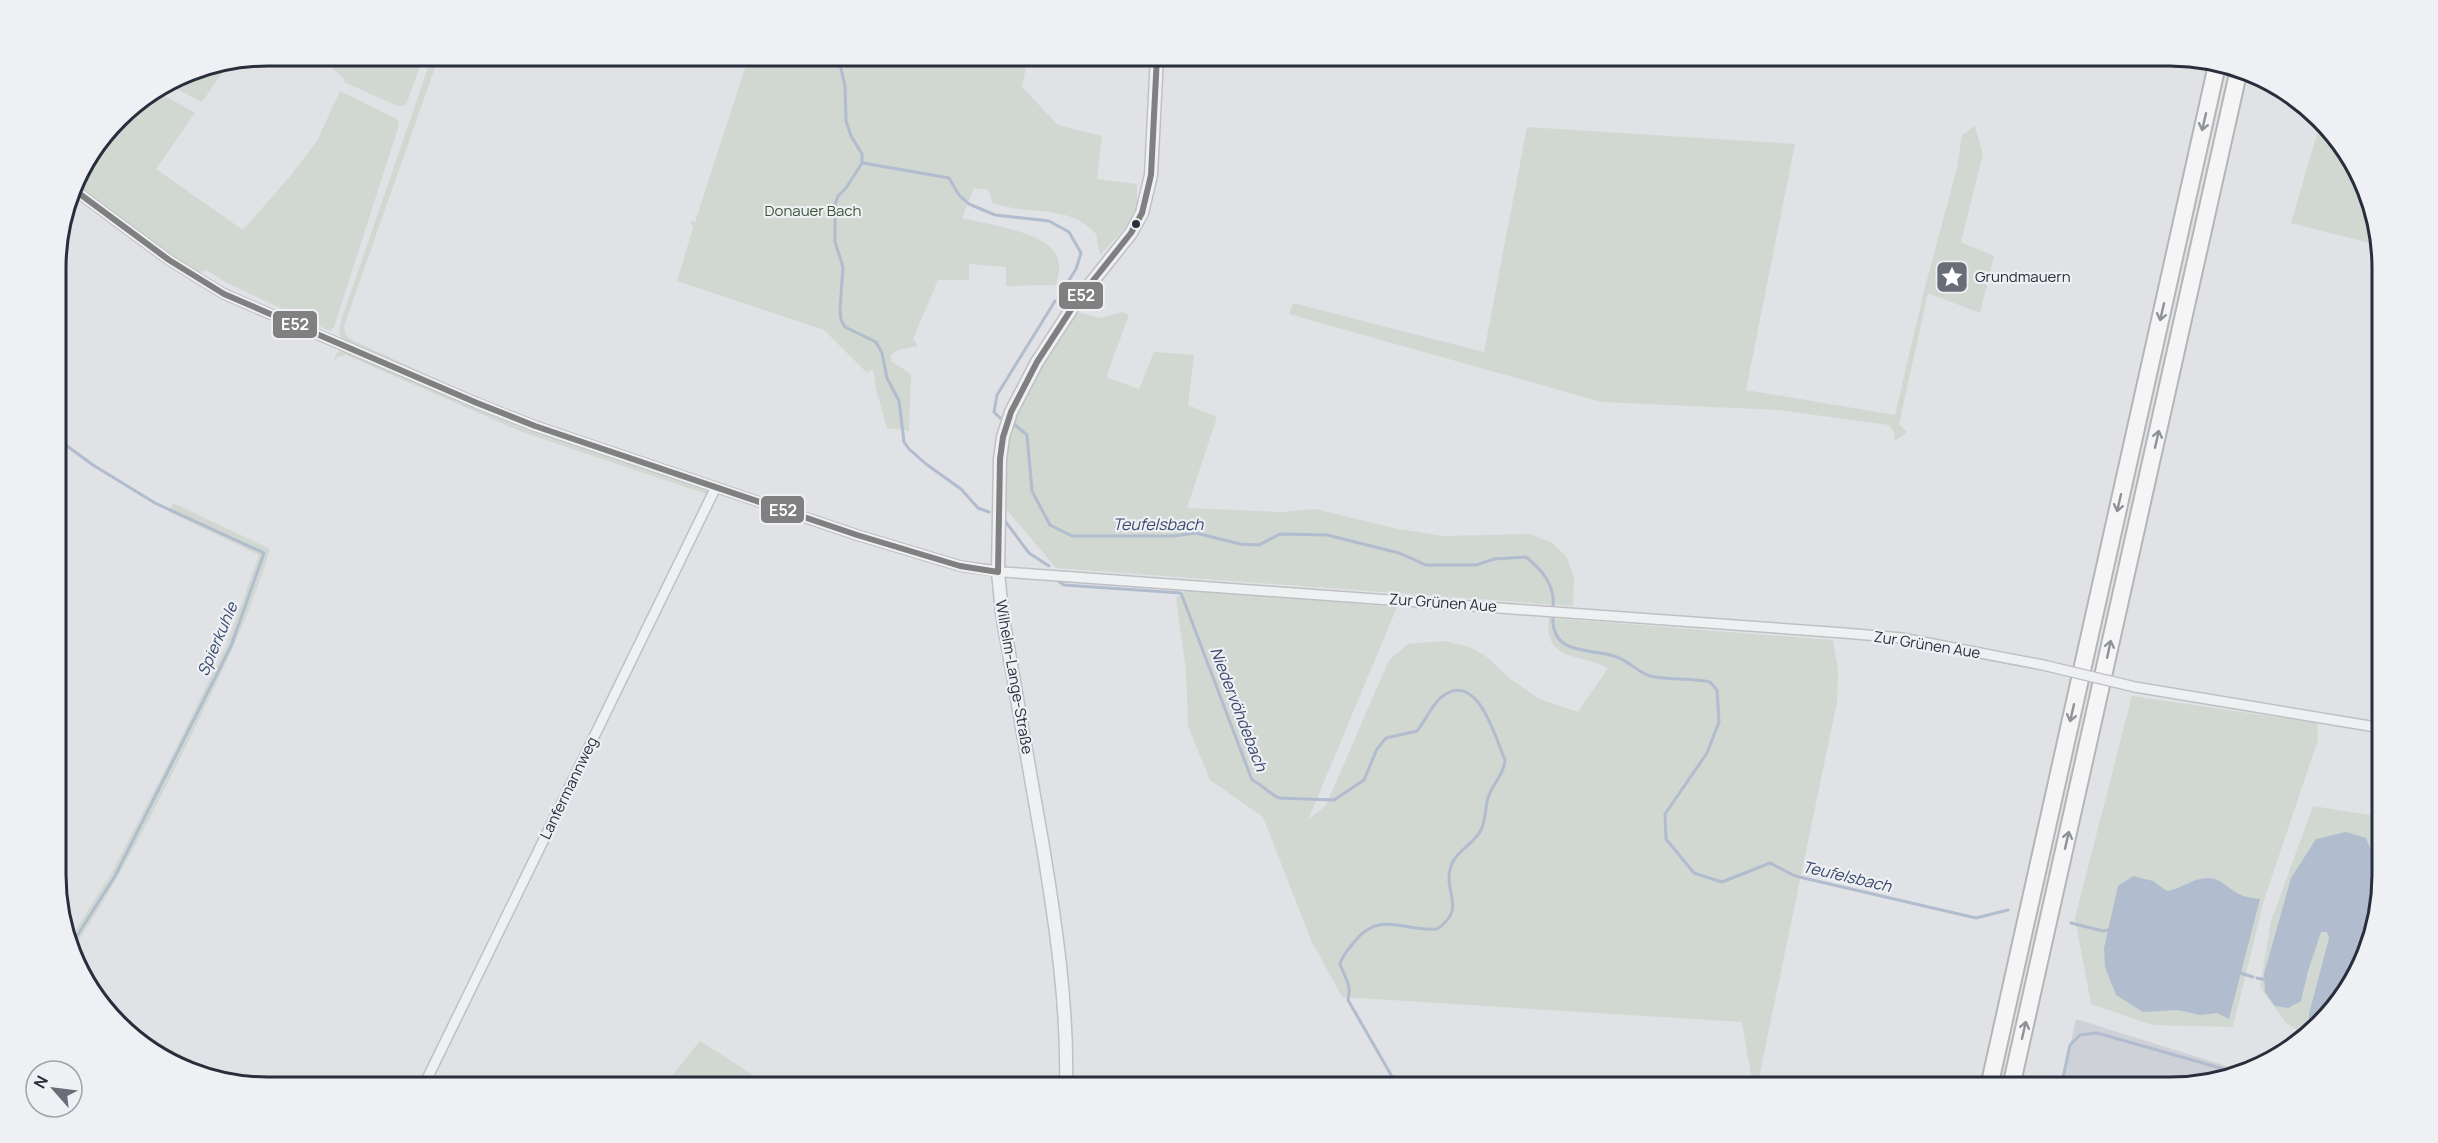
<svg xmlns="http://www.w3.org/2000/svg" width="2438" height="1143" viewBox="0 0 2438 1143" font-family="Manrope,sans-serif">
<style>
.built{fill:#cfd1d8}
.green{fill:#d0d8d1}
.water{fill:#b1bcce}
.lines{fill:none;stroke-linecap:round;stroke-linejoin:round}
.stream{stroke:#b1bcce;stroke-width:3}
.minor-casing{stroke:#bfc0c3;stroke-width:12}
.tertiary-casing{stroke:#bfc0c3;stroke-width:15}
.motorway-casing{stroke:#b3b5b9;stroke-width:20}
.minor{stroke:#eff0f2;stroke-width:9}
.tertiary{stroke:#eff0f2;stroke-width:12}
.motorway{stroke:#f5f5f5;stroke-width:16}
.minor-bridge-casing{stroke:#bfc0c3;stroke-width:12;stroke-linecap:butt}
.minor-bridge{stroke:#eff0f2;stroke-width:9}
.bus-1-casing{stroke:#eef0f4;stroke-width:10}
.bus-1{stroke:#808080;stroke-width:6}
.oneway{stroke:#8f9298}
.bus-dot{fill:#292e3c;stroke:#eef0f4;stroke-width:2}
.labels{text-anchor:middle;stroke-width:4.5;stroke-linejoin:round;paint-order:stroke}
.park-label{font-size:15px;fill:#3a5638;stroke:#eef0f4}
.poi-label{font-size:15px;fill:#292e3c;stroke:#eef0f4;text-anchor:start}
.street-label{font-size:15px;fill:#292e3c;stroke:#eef0f4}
.water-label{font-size:16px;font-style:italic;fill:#37496c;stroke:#eef0f4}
.rim{fill:none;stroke:#292e3c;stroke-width:3}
.line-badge{stroke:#eef0f4;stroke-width:2}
.badge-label{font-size:16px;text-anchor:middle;font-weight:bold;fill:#fff}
</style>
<rect width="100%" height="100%" fill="#e1e2e5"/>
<!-- built -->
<path class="built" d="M2076,1019L2236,1069L2183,1087H2061Z"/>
<!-- green -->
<path class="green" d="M325,56H424L406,105L400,107L344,82L345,79L322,60Z
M432,56H439L344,326L345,334L350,339L487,402L554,428L768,499L767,501L552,430L342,341L339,332L342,318Z
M749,56H991L1008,63L1016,56H1028L1022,87L1058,125L1102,136L1097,179L1137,184V206L1125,228L1100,255L1096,234C1069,203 1028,216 993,203L988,190L974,188L962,218C988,225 1059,232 1059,266C1060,272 1057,279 1056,285L1006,286V267L969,264V280H938L913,339L918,346L898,350L891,355V361L911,374L909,431L887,428L877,393L873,369L867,373L824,330L677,281L693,228L690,221L695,222Z
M229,63L202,102L167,84L187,72Z
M156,91L195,113L156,169L243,230L291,175L317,141L340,91L397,119L399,125L334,327L330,331L229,284L206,270L196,273L192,271L74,186L78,174L128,109Z
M1975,126L1983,155L1961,242L1994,256L1980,313L1928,293L1899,424L1907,432L1895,441L1894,432L1889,425L1778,410L1602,402L1289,314L1293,303L1484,352L1527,127L1795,144L1746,390L1895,415L1924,291L1957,168L1962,135Z
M2317,134L2339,140L2381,241V246L2291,223Z
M1076,312L1101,318L1122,312L1129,315L1106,377L1139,389L1154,352L1194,355L1188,405L1217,417L1187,508L1283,512L1315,509L1398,529L1444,536L1530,534L1553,543L1567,558L1574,578L1573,606L1056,568L1006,509C1006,483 1005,455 1011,430C1022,386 1051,349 1076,312Z
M340,351L346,352L523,427L705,488L709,494L706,504L419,1087L660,592L664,589L705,503L706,494L522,432L346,355L337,357L333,363L336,354Z
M173,503L270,549C251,614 221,674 192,734C156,807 120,879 75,946L71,937L111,874L166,768L227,644L259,555L169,512Z
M1187,590L1397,607L1308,820L1326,805L1389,660L1408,644L1444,641L1470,647L1487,657L1508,677L1539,699L1578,712L1608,668C1581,653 1543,662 1549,618L1833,640L1838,670L1837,702L1757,1087H1753L1742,1022L1342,997L1311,940L1263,817L1210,780L1188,726L1186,670L1176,598Z
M2132,696L2317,723L2318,740L2264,900L2233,1027L2152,1025L2091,1004L2075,918Z
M2313,806L2382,817C2383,882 2379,949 2339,1003C2330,1015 2316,1025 2305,1035L2286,1023L2260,987L2271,921Z
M700,1041L772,1087H663Z"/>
<!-- water -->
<path class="water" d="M2346,832L2366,838L2382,877L2366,957L2338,1005L2309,1032V1014L2329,938L2327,932H2321L2308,971L2301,1001L2288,1008L2275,1006L2265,992L2264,974L2291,878L2316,839Z
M2133,876L2153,881L2167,891C2181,889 2193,878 2208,878C2221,878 2227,888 2237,893C2244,897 2253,898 2260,899L2229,1019L2217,1013L2200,1015L2178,1010L2143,1012L2116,995L2105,967L2104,948L2118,886Z"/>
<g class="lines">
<!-- stream -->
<path class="stream" d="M838,56L845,86L846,121L851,136L862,154V163L846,188L838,196L835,204V242L843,267L840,309L841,320L845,327L876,342L882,353L887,378L899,401L904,442L909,449L926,464L961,489L978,508L989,512
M863,163L949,178L959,195L969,204L995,215L1049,221L1069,232L1081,253L1076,269L1064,288
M1000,418L994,412L997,395L1055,301
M1014,424L1027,435L1032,491L1050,525L1072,536H1173L1196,533L1240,544L1259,545L1280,534L1327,535L1399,553L1426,565H1476L1494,559L1526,557C1542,570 1555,585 1553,606
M56,438L93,465L155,503L264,553L231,646L115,876L73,942
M1005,521L1029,553L1049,566
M1057,580L1064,585L1181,593L1252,780C1263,785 1268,793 1279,798L1334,800L1364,780L1377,749L1386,738L1417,731C1427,719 1433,701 1446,694C1479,674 1496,740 1505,760C1504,775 1492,784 1488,798C1485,808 1486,820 1481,830C1474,844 1456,851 1451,866C1442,892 1468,908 1437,929C1404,932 1380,910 1355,941C1349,949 1342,955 1340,964C1345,978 1352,985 1348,1000L1398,1087
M1553,616C1551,655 1587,648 1614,656C1626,659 1636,671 1650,676C1666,680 1692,678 1710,682L1717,690L1719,722L1707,753L1665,814L1666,839L1694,873L1722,882L1770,863L1795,876L1976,918L2008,910
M2071,923L2103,931L2112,929
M2237,972L2253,977
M2257,978L2267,980
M2061,1087L2070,1045L2080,1035L2097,1033L2231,1071"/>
<defs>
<path id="minor" d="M73,189L169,260L224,294L477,403L535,426L857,535L960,566L1004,572L1844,633L1902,638L2043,665
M2135,687L2382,728
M423,1087L715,489"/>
<path id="tertiary" d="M1066,1087C1068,1007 1056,926 1043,847C1030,769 1015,691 1002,613L998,572L1000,459L1003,437L1011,412L1037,362L1076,302L1131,233L1142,213L1151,175L1157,56"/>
<path id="motorway" d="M1989,1087L2217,65
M2011,1087L2239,69"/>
</defs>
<!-- minor casing -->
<use href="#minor" class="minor-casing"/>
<!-- tertiary casing -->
<use href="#tertiary" class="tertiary-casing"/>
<!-- motorway casing -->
<use href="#motorway" class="motorway-casing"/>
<!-- minor -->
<use href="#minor" class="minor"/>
<!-- tertiary -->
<use href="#tertiary" class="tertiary"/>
<!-- motorway -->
<use href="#motorway" class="motorway"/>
<defs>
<path id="minor-bridge" d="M2043,665L2135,687"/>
</defs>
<!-- minor-bridge casing -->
<use href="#minor-bridge" class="minor-bridge-casing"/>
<!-- minor-bridge -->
<use href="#minor-bridge" class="minor-bridge"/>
<defs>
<path id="bus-1" d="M73,189L169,260L224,294L477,403L535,426L857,535L960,566L998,572L1000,459L1003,437L1011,412L1037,362L1076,302L1131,233L1142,213L1151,175L1157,56"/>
</defs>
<!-- bus-1 casing -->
<use href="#bus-1" class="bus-1-casing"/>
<!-- bus-1 -->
<use href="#bus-1" class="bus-1"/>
</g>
<!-- one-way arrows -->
<defs><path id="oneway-shaft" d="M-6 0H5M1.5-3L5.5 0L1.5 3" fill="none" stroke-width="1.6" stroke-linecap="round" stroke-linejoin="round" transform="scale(1.5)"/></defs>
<g class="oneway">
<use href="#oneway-shaft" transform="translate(2204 122) rotate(103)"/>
<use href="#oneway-shaft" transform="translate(2162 312) rotate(103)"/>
<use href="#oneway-shaft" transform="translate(2157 439) rotate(-77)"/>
<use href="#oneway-shaft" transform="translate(2119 503) rotate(103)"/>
<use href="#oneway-shaft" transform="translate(2109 649) rotate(-78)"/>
<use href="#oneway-shaft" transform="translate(2072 713) rotate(103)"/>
<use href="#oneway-shaft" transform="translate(2067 840) rotate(-77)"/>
<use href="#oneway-shaft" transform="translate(2024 1030) rotate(-77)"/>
</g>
<!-- icons -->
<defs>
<symbol id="sight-square" viewBox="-11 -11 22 22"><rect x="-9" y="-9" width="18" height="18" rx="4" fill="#696d77" stroke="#eef0f4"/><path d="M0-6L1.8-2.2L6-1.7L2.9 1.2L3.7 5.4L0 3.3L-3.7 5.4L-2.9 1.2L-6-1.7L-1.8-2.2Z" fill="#fff"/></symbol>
</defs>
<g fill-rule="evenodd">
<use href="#sight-square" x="1933" y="258" width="38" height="38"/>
</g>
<!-- markers -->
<circle class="bus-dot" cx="1136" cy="224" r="5"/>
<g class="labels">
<!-- park labels -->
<g class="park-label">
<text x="813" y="216">Donauer Bach</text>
</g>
<!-- poi labels -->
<g class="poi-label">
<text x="1975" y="282">Grundmauern</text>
</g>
<!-- street labels -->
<g class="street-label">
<text transform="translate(1443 603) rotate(4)" y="5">Zur Grünen Aue</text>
<text transform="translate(1927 645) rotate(9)" y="5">Zur Grünen Aue</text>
<text transform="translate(1014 677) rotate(80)" y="5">Wilhelm-Lange-Straße</text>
<text transform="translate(569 788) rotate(-64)" y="5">Lanfermannweg</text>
</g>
<!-- water labels -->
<g class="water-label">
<text x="1158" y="530">Teufelsbach</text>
<text transform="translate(217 639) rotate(-67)" y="6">Spierkuhle</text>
<text transform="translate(1239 709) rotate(69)" y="6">Niedervöhdebach</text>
<text transform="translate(1847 876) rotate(13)" y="6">Teufelsbach</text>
</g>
</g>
<!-- crop -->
<path d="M0 0H2438V1143H0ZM268 66H2170A202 202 0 0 1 2372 268V875A202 202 0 0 1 2170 1077H268A202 202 0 0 1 66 875V268A202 202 0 0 1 268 66Z" fill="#eef0f4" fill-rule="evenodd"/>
<path class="rim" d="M268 66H2170A202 202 0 0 1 2372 268V875A202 202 0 0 1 2170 1077H268A202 202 0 0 1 66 875V268A202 202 0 0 1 268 66Z"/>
<g class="line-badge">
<rect x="1058" y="281" width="46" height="29" rx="6" fill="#808080"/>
<rect x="272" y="310" width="46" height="29" rx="6" fill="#808080"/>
<rect x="760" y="495" width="45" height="29" rx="6" fill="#808080"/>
</g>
<g class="badge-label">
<text x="1081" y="301">E52</text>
<text x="295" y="330">E52</text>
<text x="783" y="516">E52</text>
</g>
<!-- north arrow -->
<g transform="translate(54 1089) rotate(298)"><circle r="28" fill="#eef0f4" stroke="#9fa2aa" stroke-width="1.5"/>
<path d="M0-4.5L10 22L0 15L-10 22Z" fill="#696d77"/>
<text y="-9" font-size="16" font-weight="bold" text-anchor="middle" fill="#292e3c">N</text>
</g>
</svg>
